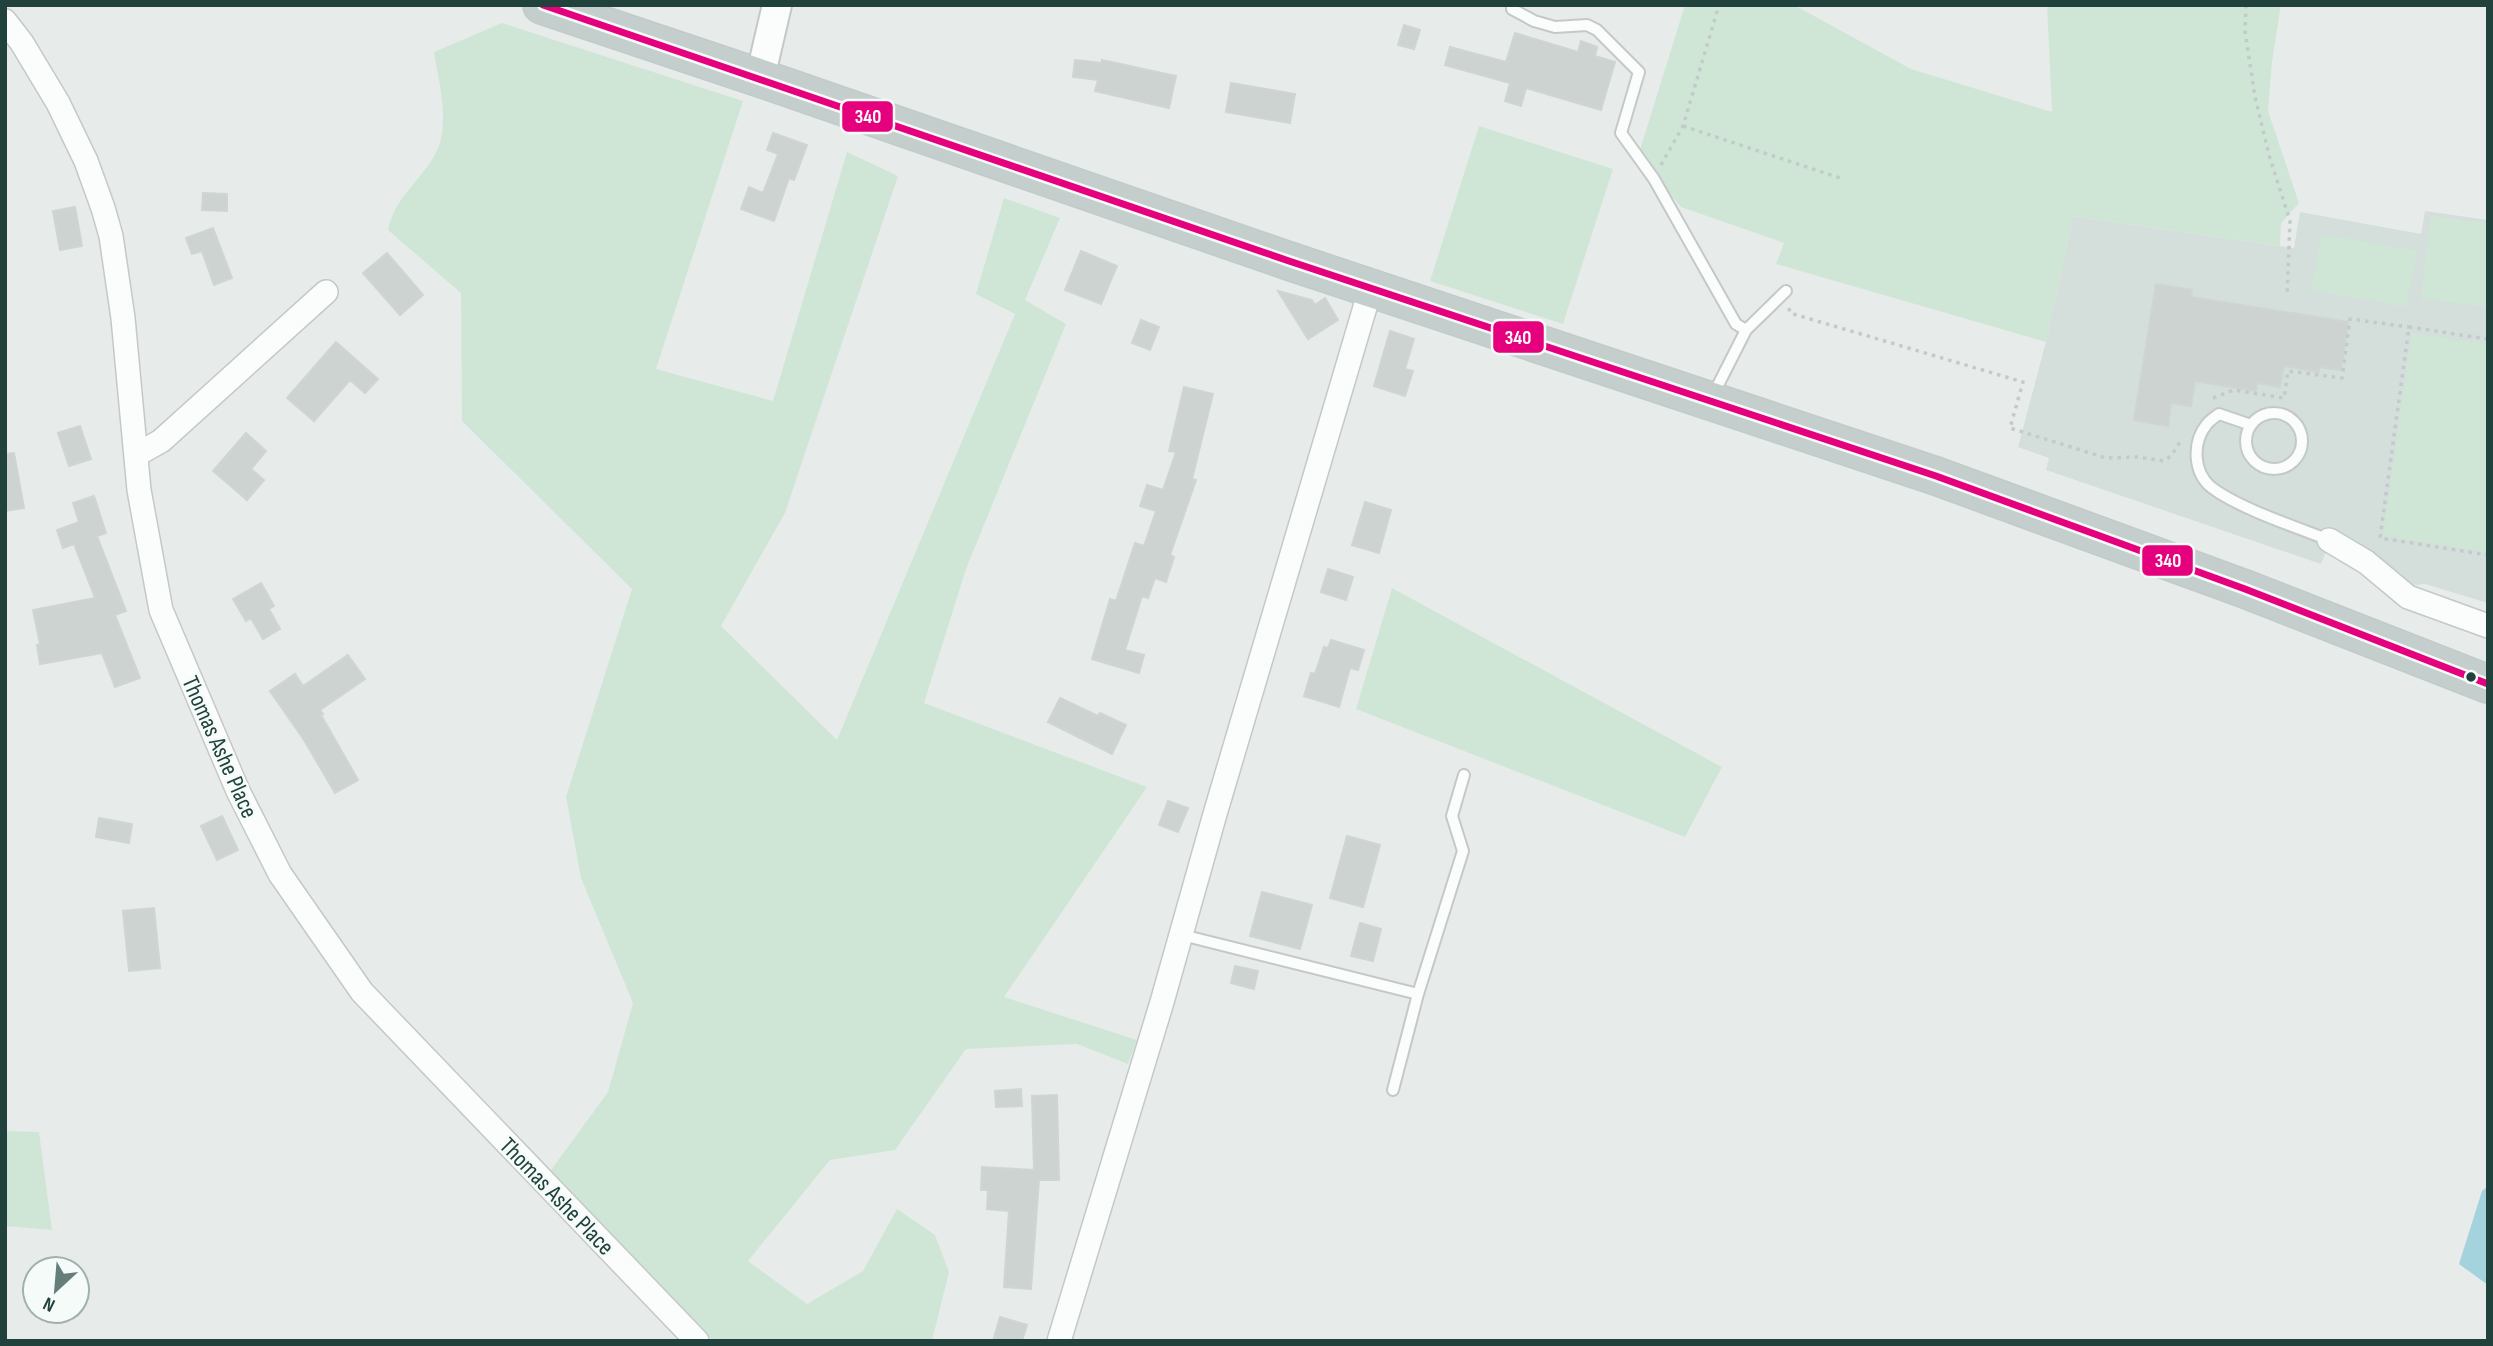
<svg xmlns="http://www.w3.org/2000/svg" width="2493" height="1346" viewBox="0 0 2493 1346" font-family="'Sofia Sans Condensed',sans-serif">
<style>
.built{fill:#d4deda}
.green{fill:#cfe6d7}
.water{fill:#a4d2dd}
.building{fill:#cdd3d1;stroke:#cfd5d3;stroke-width:2}
.lines{fill:none;stroke-linecap:round;stroke-linejoin:round}
.service-casing{stroke:#c4c9c7;stroke-width:14}
.minor-casing{stroke:#c4c9c7;stroke-width:26}
.tertiary-casing{stroke:#c4c9c7;stroke-width:32}
.trunk-casing{stroke:#c1cbc9;stroke-width:40}
.path{stroke:#c2cbca;stroke-width:3.5;stroke-dasharray:3.5 5;stroke-linecap:butt}
.service{stroke:#fbfcfc;stroke-width:10}
.minor{stroke:#fbfcfc;stroke-width:23}
.tertiary{stroke:#fbfcfc;stroke-width:28}
.trunk{stroke:#c4cecc;stroke-width:37}
.bus-1-casing{stroke:#f5fbf8;stroke-width:12}
.bus-1{stroke:#e5007d;stroke-width:7}
.bus-dot{fill:#21423c;stroke:#f5fbf8;stroke-width:2.5}
.labels{text-anchor:middle;stroke-width:5;stroke-linejoin:round;paint-order:stroke}
.street-label{font-size:24px;fill:#21423c;stroke:#f5fbf8}
.line-badge{stroke:#f5fbf8;stroke-width:2.5}
.badge-label{font-size:19px;text-anchor:middle;font-weight:bold;fill:#fff}
</style>
<rect width="100%" height="100%" fill="#e7ecea"/>
<!-- built -->
<path class="built" d="M2425,211L2488,220V603L2425,584L2414,585L2370,552L2333,534L2321,564L2046,470L2049,458L2018,447L2046,342L2073,216L2294,248L2300,212L2421,234Z"/>
<!-- green -->
<path class="green" d="M1685,5H1794L1911,69L2052,112L2047,5H2281L2272,62L2268,111L2299,203L2281,223L2280,246L2073,216L2046,342L1776,264L1784,243L1681,207L1638,156Z
M502,23L743,101L656,369L773,401L847,152L898,176L785,513L721,626L837,740L1015,314L976,294L1004,198L1060,218L1025,300L1066,324L966,569L924,703L1147,787L1004,997L1137,1040L1128,1064L1077,1044L966,1049L895,1150L830,1160L748,1261L807,1304L863,1271L897,1209L935,1235L949,1272L932,1341H714L546,1177L608,1092L633,1003L581,878L566,797L632,589L462,421L461,293L388,230C395,198 417,184 433,158C452,128 439,85 434,52Z
M1479,126L1613,169L1563,324L1430,281Z
M2431,216L2488,223V307L2421,299Z
M2321,234L2417,251L2406,307L2311,290Z
M2412,333L2488,344V552L2383,536Z
M1392,588L1722,767L1685,837L1356,709Z
M5,1131L39,1132L52,1230L5,1226Z"/>
<!-- water -->
<path class="water" d="M2488,1186V1285L2459,1264L2482,1191Z"/>
<!-- building -->
<path class="building" d="M1404,25L1420,30L1414,49L1398,45Z
M1515,33L1578,52L1581,41L1597,47L1595,56L1615,62L1601,110L1526,88L1521,106L1505,101L1510,83L1445,65L1450,47L1506,62Z
M1075,60L1102,63V60L1176,76L1169,108L1095,91L1098,80L1073,77Z
M1231,83L1295,94L1290,123L1226,112Z
M773,133L807,145L794,180L789,178L774,221L741,209L749,187L763,193L778,154L767,150Z
M203,193L227,194V211L202,210Z
M75,207L82,246L60,250L53,211Z
M213,228L232,278L214,285L202,251L192,254L186,238Z
M1081,251L1117,266L1101,304L1065,290Z
M387,253L423,295L400,315L363,273Z
M2156,284L2192,290L2191,297L2348,322L2341,370L2319,367V372L2284,366L2280,387L2257,383L2256,391L2195,381L2191,406L2171,403L2168,426L2134,420Z
M1278,291L1312,300L1315,305L1325,298L1338,320L1308,339Z
M1141,320L1159,327L1150,350L1132,343Z
M1390,331L1414,339L1405,369L1413,371L1405,396L1374,386Z
M336,342L378,379L365,393L350,380L314,421L287,398Z
M1184,387L1213,394L1192,479L1196,480L1170,555L1174,557L1166,582L1155,578L1148,598L1142,596L1125,650L1144,655L1139,673L1092,659L1110,599L1116,601L1135,543L1144,546L1156,511L1140,506L1147,485L1163,490L1176,452L1169,451Z
M80,426L91,459L69,466L58,433Z
M246,433L266,451L251,469L264,480L247,500L213,471Z
M14,453L24,508L5,511V454Z
M94,496L106,533L97,536L126,611L115,615L140,678L115,687L102,653L40,664L37,645L40,644L33,610L95,598L74,544L63,548L57,530L79,522L73,503Z
M1365,502L1391,510L1379,553L1352,545Z
M1328,569L1353,577L1346,600L1321,592Z
M261,583L274,606L269,609L280,629L263,639L251,618L246,621L233,599Z
M1331,640L1364,650L1358,670L1350,668L1339,707L1304,696L1311,673L1315,674L1324,647L1328,648Z
M348,655L365,679L320,710L323,714L321,715L358,780L335,793L304,740L270,691L295,674L303,686Z
M1060,698L1098,716L1100,713L1126,725L1112,754L1048,722Z
M1168,801L1188,808L1178,832L1159,825Z
M222,816L238,850L217,860L201,826Z
M99,818L132,824L129,843L96,837Z
M1347,836L1380,845L1363,907L1330,898Z
M1262,892L1312,905L1300,949L1250,936Z
M154,908L160,968L129,971L123,911Z
M1360,923L1381,929L1373,961L1351,956Z
M1235,966L1258,971L1254,989L1231,983Z
M1021,1089L1022,1106L996,1107L995,1091Z
M1057,1095L1059,1180H1039L1031,1289L1004,1287L1009,1211L987,1209L988,1190H981L982,1167L1034,1170L1032,1096Z
M1000,1317L1027,1325L1022,1341H993Z"/>
<g class="lines">
<defs>
<path id="service" d="M1512,5V9L1534,21L1555,27L1587,25L1597,30L1639,72L1621,133L1654,179L1736,324L1746,330L1712,397
M1746,330L1786,291
M2246 441a28 28 0 1 1 56 0a28 28 0 1 1-56 0Z
M2251,425L2219,414C2215,417 2210,420 2207,424C2192,442 2193,472 2211,487C2238,508 2296,527 2329,540
M1182,935L1418,994
M1393,1090L1418,994L1463,851L1452,816L1464,775"/>
<path id="minor" d="M5,21L22,43L58,103L86,161L103,208L111,236L123,318L139,490L161,610L238,791L280,874L362,992L697,1341
M136,455L161,441L326,292
M2329,540L2366,562L2408,597L2488,626
M1059,1341L1162,1002L1215,814L1371,287"/>
<path id="tertiary" d="M760,78L777,5"/>
<path id="trunk" d="M542,5L760,78L1289,261L1936,476L2245,589L2488,684"/>
</defs>
<!-- service casing -->
<use href="#service" class="service-casing"/>
<!-- minor casing -->
<use href="#minor" class="minor-casing"/>
<!-- tertiary casing -->
<use href="#tertiary" class="tertiary-casing"/>
<!-- trunk casing -->
<use href="#trunk" class="trunk-casing"/>
<!-- path -->
<path class="path" d="M2246,5L2245,31L2255,97L2269,155L2290,221L2287,296
M1683,126L1843,179
M1661,165L1683,126L1719,5
M1789,308L1790,313L2023,382L2010,428L2106,458L2138,457L2164,461L2172,455L2181,440
M2488,339L2409,327L2380,538L2488,555
M2213,398L2234,390L2284,398L2288,371L2342,378L2350,319L2409,327"/>
<!-- service -->
<use href="#service" class="service"/>
<!-- minor -->
<use href="#minor" class="minor"/>
<!-- tertiary -->
<use href="#tertiary" class="tertiary"/>
<!-- trunk -->
<use href="#trunk" class="trunk"/>
<defs>
<path id="bus-1" d="M543,5L1289,261L1936,476L2245,589L2488,684"/>
</defs>
<!-- bus-1 casing -->
<use href="#bus-1" class="bus-1-casing"/>
<!-- bus-1 -->
<use href="#bus-1" class="bus-1"/>
</g>
<!-- markers -->
<circle class="bus-dot" cx="2471" cy="677" r="6"/>
<g class="labels">
<!-- street labels -->
<g class="street-label">
<text transform="translate(220 747) rotate(66)" y="8">Thomas Ashe Place</text>
<text transform="translate(557 1196) rotate(46)" y="8">Thomas Ashe Place</text>
</g>
</g>
<g class="line-badge">
<rect x="841" y="100" width="53" height="33" rx="7" fill="#e5007d"/>
<rect x="1492" y="320" width="53" height="34" rx="7" fill="#e5007d"/>
<rect x="2141" y="544" width="53" height="33" rx="7" fill="#e5007d"/>
</g>
<g class="badge-label">
<text x="868" y="123">340</text>
<text x="1518" y="344">340</text>
<text x="2168" y="567">340</text>
</g>
<!-- border -->
<rect width="2493" height="1346" fill="none" stroke="#21423c" stroke-width="14"/>
<!-- north arrow -->
<g transform="translate(56 1290) rotate(206)"><circle r="33" fill="#f5fbf8" stroke="#a0b1ad" stroke-width="2"/>
<path d="M0-5L12 26L0 18L-12 26Z" fill="#667e79"/>
<text y="-10" font-size="19" font-weight="bold" text-anchor="middle" fill="#21423c">N</text>
</g>
</svg>
